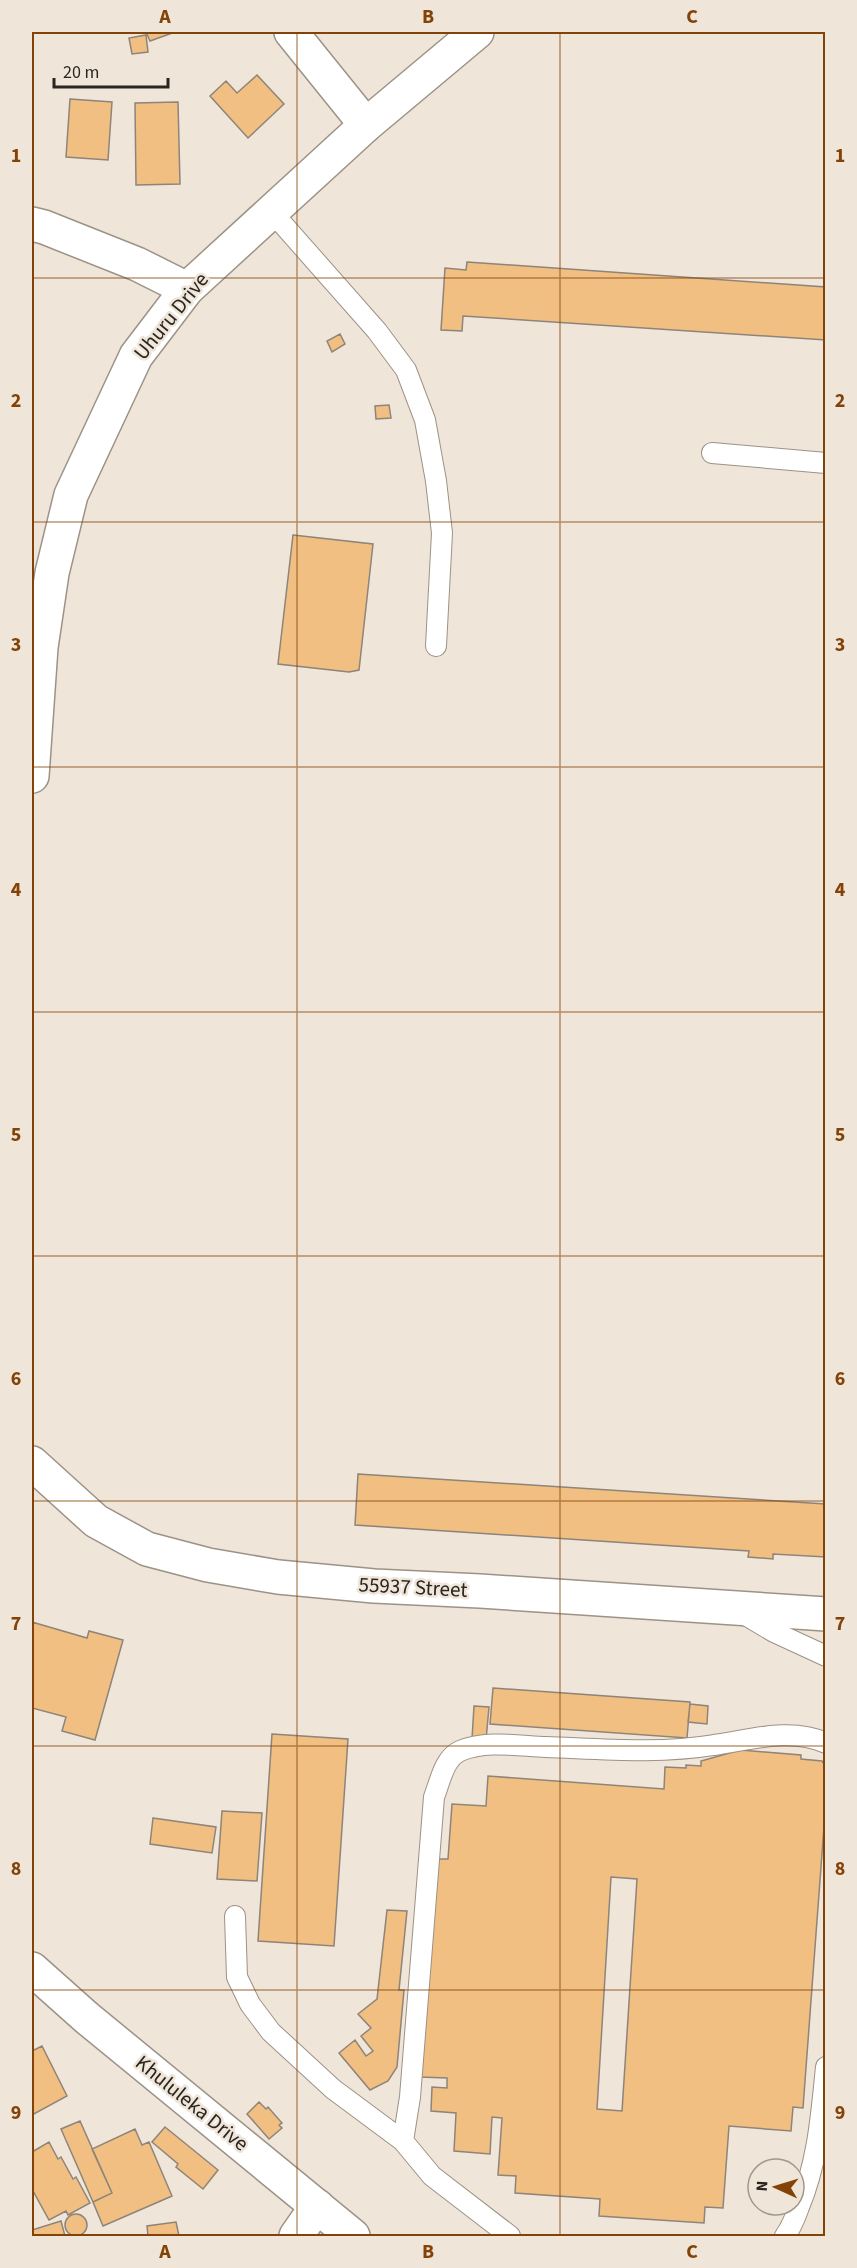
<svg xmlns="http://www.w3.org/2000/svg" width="857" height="2268" viewBox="0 0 857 2268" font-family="'Source Sans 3',sans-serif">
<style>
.building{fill:#f2bf82;stroke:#8e8479;stroke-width:1.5;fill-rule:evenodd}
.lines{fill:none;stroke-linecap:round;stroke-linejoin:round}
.service-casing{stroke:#9c9286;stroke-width:22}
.minor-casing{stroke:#9c9286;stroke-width:36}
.tertiary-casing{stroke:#9c9286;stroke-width:36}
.service{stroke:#fff;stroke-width:20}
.minor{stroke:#fff;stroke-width:33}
.tertiary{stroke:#fff;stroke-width:33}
.grid{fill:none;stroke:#834308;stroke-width:1.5;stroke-opacity:0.55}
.labels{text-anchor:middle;stroke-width:5;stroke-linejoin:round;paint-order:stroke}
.street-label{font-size:21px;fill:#292520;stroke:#efe5d8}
.neatline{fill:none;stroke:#834308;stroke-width:2}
.grid-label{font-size:20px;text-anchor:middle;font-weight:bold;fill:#834308}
</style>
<rect width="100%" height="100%" fill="#efe5d8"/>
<!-- building -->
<path class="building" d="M146,32H175L150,41Z
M146,35L148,52L132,54L129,38Z
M257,75L284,104L248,138L210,96L226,81L237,93Z
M70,99L112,102L108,160L66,157Z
M178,102L180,184L136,185L135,103Z
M467,262L826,287V340L463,316L462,331L441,330L445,268L466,270Z
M340,334L345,344L332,352L327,341Z
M389,405L391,418L376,419L375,406Z
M293,535L373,544L359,670L349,672L278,664Z
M358,1474L826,1504V1557L773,1554V1559L748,1557L749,1551L355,1525Z
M32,1622L87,1638L89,1631L123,1640L95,1740L62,1731L66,1717L32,1708Z
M493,1688L690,1702L687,1738L490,1724Z
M690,1704L708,1706L707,1724L688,1722Z
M474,1706L489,1707L486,1740L472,1739Z
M272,1734L348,1739L334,1946L258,1941Z
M740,1750L801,1755V1759L822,1761L826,1767V1800L803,2108L793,2107L791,2131L729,2126L723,2208L705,2207L704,2223L599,2216L600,2199L515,2193L516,2176L498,2175L502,2118L492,2117L490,2154L454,2151L456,2113L431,2111L432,2087L447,2088V2078L420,2077L435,1859H448L452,1804L486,1806L488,1776L664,1789L665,1767L686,1768V1765L701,1766V1761ZM611,1877L637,1879L622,2111L597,2109Z
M222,1811L262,1813L257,1881L217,1879Z
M153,1818L216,1827L212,1853L150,1844Z
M387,1910L407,1911L399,1990H404L397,2067L388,2081L370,2090L339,2053L355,2040L366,2056L373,2051L361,2036L371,2028L358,2014L377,1999Z
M42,2046L67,2096L32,2115V2051Z
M259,2102L266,2109L268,2107L282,2123L279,2125L282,2128L269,2139L247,2114Z
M80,2121L112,2193L93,2202L61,2129Z
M165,2127L218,2170L203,2189L176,2167L178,2164L152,2142Z
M135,2129L142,2145L149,2142L172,2196L103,2226L93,2202L112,2193L92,2149Z
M49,2142L58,2159L61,2157L73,2179L76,2177L90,2203L68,2215L66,2211L49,2220L32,2189V2152Z
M65 2225a11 11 0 1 1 22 0a11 11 0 1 1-22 0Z
M61,2221L65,2236H32V2230Z
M176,2222L179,2236H148L147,2226Z"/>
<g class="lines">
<defs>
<path id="service" d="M272,212L377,331L406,370L425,420L436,481L442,533L436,646
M712,453L826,463
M742,1613L774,1632L826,1656
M235,1916L237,1977L250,2004L271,2032L333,2089L403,2141L432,2176L510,2236
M403,2141L410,2097L434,1797C440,1782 444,1758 460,1751C486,1740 519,1746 546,1747C602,1749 659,1754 714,1745C750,1740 791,1727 826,1743
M785,2236C791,2228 795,2218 799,2207C818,2161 821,2116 826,2067"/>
<path id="minor" d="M291,32L366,125
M32,224L44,227L137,264L187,289
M32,1463L96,1521L147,1549L208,1565L278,1577L374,1586L480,1591L826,1614
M296,2236L317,2206"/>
<path id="tertiary" d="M32,776L41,647L52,573L71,495L136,356L187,289L366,125L477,32
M32,1969L87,2018L353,2236"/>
</defs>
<!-- service casing -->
<use href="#service" class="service-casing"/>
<!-- minor casing -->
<use href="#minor" class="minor-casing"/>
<!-- tertiary casing -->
<use href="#tertiary" class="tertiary-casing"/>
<!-- service -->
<use href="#service" class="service"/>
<!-- minor -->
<use href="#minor" class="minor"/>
<!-- tertiary -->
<use href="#tertiary" class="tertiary"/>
</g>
<!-- grid -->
<path class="grid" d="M297,32V2236M560,32V2236M32,278H826M32,522H826M32,767H826M32,1012H826M32,1256H826M32,1501H826M32,1746H826M32,1990H826"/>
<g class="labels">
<!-- street labels -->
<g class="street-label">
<text transform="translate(171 316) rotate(-51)" y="7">Uhuru Drive</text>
<text transform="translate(413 1587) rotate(3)" y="7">55937 Street</text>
<text transform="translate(192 2103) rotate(39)" y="7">Khululeka Drive</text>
</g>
</g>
<!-- border -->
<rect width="857" height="2268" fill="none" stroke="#efe5d8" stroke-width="66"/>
<!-- north arrow -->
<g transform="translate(776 2187) rotate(274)"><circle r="28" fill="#efe5d8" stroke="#a0988e" stroke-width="1.5"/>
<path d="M0-4.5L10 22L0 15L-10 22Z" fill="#834308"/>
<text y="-9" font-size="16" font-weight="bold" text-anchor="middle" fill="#292520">N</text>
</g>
<!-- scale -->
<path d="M54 78v9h114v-9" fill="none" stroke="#292520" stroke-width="3"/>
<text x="63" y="78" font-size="18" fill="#292520" stroke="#efe5d8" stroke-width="4.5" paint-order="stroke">20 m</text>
<rect x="33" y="33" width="791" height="2202" class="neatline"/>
<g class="grid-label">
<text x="165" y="23">A</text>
<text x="428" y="23">B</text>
<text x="692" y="23">C</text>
<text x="16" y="162">1</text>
<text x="840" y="162">1</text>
<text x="16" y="407">2</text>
<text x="840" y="407">2</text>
<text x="16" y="651">3</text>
<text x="840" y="651">3</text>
<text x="16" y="896">4</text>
<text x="840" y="896">4</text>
<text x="16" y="1141">5</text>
<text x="840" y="1141">5</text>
<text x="16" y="1385">6</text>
<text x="840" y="1385">6</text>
<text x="16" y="1630">7</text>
<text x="840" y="1630">7</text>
<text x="16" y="1875">8</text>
<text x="840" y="1875">8</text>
<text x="16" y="2119">9</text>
<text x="840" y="2119">9</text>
<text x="165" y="2258">A</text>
<text x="428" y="2258">B</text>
<text x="692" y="2258">C</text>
</g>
</svg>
